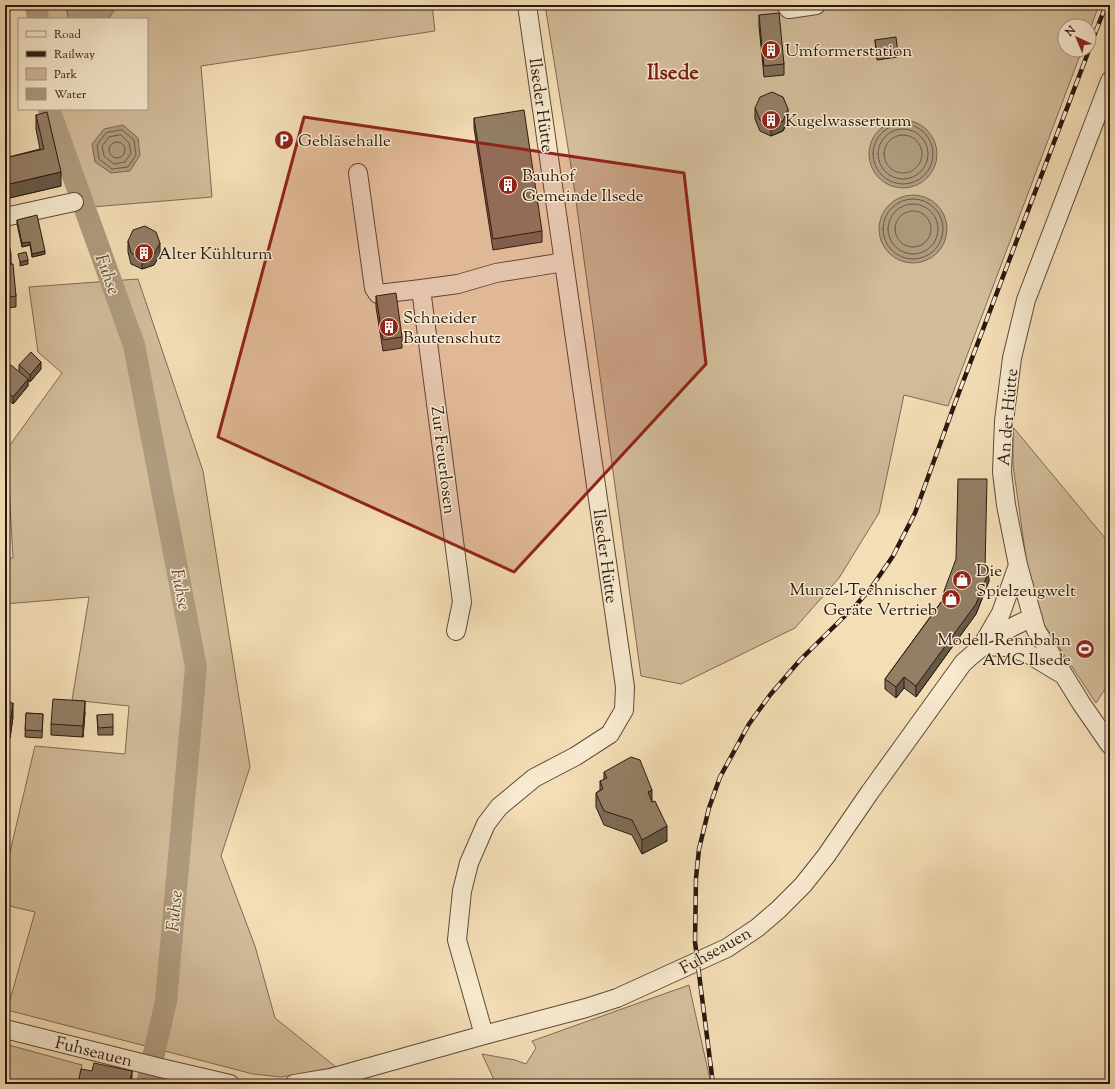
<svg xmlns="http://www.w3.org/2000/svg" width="1115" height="1089" viewBox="0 0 1115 1089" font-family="'Sorts Mill Goudy',serif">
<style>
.green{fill:#d2bc9a;stroke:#7e6a55}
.water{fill:#af9b7e;stroke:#7a6752}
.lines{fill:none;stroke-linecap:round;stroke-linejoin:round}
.shore{stroke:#6c5a47;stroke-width:1}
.river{stroke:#af9b7e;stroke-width:22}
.minor-casing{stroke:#5c4a3a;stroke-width:20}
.minor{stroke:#f8ead0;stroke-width:18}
.rail-casing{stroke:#2a1810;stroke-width:4.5}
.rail{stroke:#f8ead0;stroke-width:3;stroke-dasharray:9;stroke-linecap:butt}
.wall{fill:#7e6d58;stroke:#2a1810}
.shaded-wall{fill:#675947;stroke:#2a1810}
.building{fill:#937f66;stroke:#2a1810}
.marked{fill:#8f2418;fill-opacity:0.2;stroke:#8f2418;stroke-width:3;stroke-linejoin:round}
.labels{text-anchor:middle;stroke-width:3;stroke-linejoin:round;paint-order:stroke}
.poi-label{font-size:17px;fill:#2a1810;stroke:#f8ead0;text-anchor:start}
.street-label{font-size:17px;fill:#2a1810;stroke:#f8ead0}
.water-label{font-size:18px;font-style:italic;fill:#5f4c3c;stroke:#f8ead0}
.district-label{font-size:21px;font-weight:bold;fill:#7a1f14;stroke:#f8ead0}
</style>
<rect width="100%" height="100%" fill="#f4deb6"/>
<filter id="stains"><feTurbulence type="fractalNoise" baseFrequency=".005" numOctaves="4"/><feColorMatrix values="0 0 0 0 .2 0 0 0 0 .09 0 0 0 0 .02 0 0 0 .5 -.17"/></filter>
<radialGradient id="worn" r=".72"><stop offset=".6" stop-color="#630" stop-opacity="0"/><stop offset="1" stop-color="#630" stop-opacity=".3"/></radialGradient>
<!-- green -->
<path class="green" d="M41,5H432L435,31L201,66L212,197L92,207L53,109H147V19H42Z
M545,5H1099L1089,32V26H1065V50H1082L948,406L904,395L879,513L839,578L795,628L681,684L641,676L573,179Z
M138,279L203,471L250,767L221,856L255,946L275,1018L336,1067L281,1077L253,1074L7,1010L35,912L5,905V873L35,746L125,754L129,706L72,700L89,597L5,604V558H13L7,449L62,373L38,352L29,287Z
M1013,427L1110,544V681L1096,703L1039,617L1032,601L1013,465Z
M689,985L711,1084H496L482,1054L515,1060L526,1064L536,1048L532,1041Z
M5,1044L82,1065L78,1084H5Z"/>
<!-- water -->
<path class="water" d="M66,5H113L114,11L108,19H70L68,17Z
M869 154a34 34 0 1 1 68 0a34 34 0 1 1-68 0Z
M123,125L138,138L140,155L130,171L111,173L95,162L92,144L104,129Z
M879 229a34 34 0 1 1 68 0a34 34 0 1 1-68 0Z"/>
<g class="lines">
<!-- shore -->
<path class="shore" d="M873 154a30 30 0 1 1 60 0a30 30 0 1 1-60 0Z
M878 154a25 25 0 1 1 50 0a25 25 0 1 1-50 0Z
M122,130L134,140L136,155L128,167L112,169L99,159L97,145L106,133Z
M121,135L129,143L131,153L125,162L114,164L104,156L102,146L109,137Z
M884 154a19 19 0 1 1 38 0a19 19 0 1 1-38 0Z
M109 150a8 8 0 1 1 16 0a8 8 0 1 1-16 0Z
M883 229a30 30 0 1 1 60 0a30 30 0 1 1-60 0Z
M888 229a25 25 0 1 1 50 0a25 25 0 1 1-50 0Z
M895 229a18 18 0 1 1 36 0a18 18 0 1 1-36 0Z"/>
<!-- river -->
<path class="river" d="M36,5L38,19
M49,109L134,345L196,667L166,1001L147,1084"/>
<defs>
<path id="minor" d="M786,5L789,9L816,5
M1110,81L1026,300L1012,358L1004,421L1002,472L1006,505L1018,565L1036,630L1081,703L1110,745
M358,173L374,288L378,294L421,289
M5,217L74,202
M456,631L462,602L421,289L458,284L496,273L564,262
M983,644L1001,613L1018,565
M982,646L1006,647L1027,653L1060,673
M5,1029L161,1068L230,1084
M484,1035L457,940L462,891L469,863L486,824L499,807L534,778L576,756L610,734L624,710L625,687L527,5
M294,1084L331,1078L484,1035L586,1008L617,998L727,948L757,928L778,910L803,885L826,856L870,792L963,663C984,644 1006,627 1033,618"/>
</defs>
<!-- minor casing -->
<use href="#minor" class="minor-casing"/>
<!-- minor -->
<use href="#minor" class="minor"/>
<defs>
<path id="rail" d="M1089,49L1106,5
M713,1084L695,942L696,878L699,849L709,808L720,777L749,724L770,695L801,659L857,604L871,588L893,556L915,513L955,403L1089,50"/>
</defs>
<!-- rail casing -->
<use href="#rail" class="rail-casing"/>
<!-- rail -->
<use href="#rail" class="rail"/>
</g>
<!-- wall -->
<path class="wall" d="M759,15L784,64V75L764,77L759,26Z
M875,40L898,54V57L877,60Z
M755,108L788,120L783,131L771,136L760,131L755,119Z
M36,115L61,186L5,199V158L40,149L36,129Z
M474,118L542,231V242L493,250L474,128Z
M17,220L45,254L32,257L30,245L22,247L17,224Z
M5,225L16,296V307L5,308Z
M128,241L160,254L154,265L142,269L131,264L128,252Z
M376,296L402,337V348L383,351L376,307Z
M19,365L41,369L30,382L28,380V386L13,404L5,397V372H19Z
M986,570L989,581L976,614L916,697L904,688L896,698L885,689V679L944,598V591Z
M5,702L13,717L10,738L5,737Z
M85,712L83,737L51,735V724Z
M26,713L43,714L42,738L25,737Z
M97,715L113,727V735H98Z
M604,772L652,801L667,841L642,854L632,835L604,825L596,807V793L600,790V781L604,780Z"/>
<!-- shaded-wall -->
<path class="shaded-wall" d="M788,109V120L783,131L771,136V125Z
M61,172V186L5,199V185Z
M30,242V245L22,247V243Z
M160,243V254L154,265L142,269V258Z
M45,251V254L32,257V254Z
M11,254V265L5,266V256Z
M28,260V264L20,266V262Z
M41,362V369L30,382V375Z
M28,379V386L13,404V397Z
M8,405V420L5,423V409Z
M989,571V581L976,614L916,697V686L986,579Z
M904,677V688L896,698V687Z
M85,701V712L83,737V726Z
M13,703V717L10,738V724Z
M652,790V804L648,792Z
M667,826V841L642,854V840Z
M132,1071V1081L131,1084H129Z"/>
<!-- building -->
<path class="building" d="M779,13L784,64L764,66L759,15Z
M896,37L898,54L877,56L875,40Z
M772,92L783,97L788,109L783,121L771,125L760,120L755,108L760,97Z
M524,110L542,231L493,239L474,118Z
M47,112L61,172L5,185V158L44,149L36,115Z
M37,215L45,251L32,254L30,242L22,243L17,220Z
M5,225L11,254L5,256Z
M145,226L156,232L160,243L154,254L142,258L131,253L128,241L133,230Z
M26,252L28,260L20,262L18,254Z
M5,264H13L16,296L5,298Z
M396,293L402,337L383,340L376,296Z
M31,352L41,362L30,375L19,365Z
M11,365L28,379L13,397L5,390V372Z
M5,403L8,405L5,409Z
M958,479H987L985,570L989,571L976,604L916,686L904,677L896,687L885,679L948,593L944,591L956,559Z
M53,699L85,701L83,726L51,724Z
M5,702L13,703L10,724L5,723Z
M26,713L43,714L42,731L25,730Z
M113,714V727L98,728L97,715Z
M631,757L640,760L652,790L648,792L652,802L655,801L667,826L642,840L632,820L604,811L596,793L603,789L600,781L607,778L604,772Z
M94,1063L132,1071L129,1084H78L81,1069L92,1071Z"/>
<!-- marked area -->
<path class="marked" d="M304,117L684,173L706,364L514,572L218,437Z"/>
<!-- icons -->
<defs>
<symbol id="building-disc" viewBox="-11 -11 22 22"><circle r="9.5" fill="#8f2418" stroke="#f8ead0"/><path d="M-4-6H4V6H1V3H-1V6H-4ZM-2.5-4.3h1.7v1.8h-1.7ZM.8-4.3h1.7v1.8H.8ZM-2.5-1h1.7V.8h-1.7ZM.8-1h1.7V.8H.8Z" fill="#fff"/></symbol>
<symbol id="parking-disc" viewBox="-11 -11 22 22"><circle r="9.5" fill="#8f2418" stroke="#f8ead0"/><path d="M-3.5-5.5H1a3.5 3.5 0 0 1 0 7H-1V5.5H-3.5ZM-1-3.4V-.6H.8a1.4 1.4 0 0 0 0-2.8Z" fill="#fff"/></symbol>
<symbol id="shop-disc" viewBox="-11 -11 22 22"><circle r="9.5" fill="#8f2418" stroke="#f8ead0"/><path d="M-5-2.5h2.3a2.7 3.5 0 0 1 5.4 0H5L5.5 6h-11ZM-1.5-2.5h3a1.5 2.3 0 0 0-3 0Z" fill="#fff"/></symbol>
<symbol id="stadium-disc" viewBox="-11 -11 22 22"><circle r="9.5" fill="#8f2418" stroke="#f8ead0"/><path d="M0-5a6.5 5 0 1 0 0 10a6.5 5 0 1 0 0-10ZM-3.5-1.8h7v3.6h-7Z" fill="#fff"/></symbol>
</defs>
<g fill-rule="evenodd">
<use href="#building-disc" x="760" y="39" width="22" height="22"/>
<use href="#building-disc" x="760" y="109" width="22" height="22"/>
<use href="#parking-disc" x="273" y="129" width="22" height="22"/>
<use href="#building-disc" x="497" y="174" width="22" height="22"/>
<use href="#building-disc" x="133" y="242" width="22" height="22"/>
<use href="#building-disc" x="378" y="316" width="22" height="22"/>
<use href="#shop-disc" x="951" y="569" width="22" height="22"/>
<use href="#shop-disc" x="940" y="588" width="22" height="22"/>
<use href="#stadium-disc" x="1074" y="638" width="22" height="22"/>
</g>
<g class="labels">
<!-- poi labels -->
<g class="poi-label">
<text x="785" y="56">Umformerstation</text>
<text x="785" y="126">Kugelwasserturm</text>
<text x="298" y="146">Gebläsehalle</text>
<text x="522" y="181">Bauhof<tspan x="522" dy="20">Gemeinde Ilsede</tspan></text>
<text x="158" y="259">Alter Kühlturm</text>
<text x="403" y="323">Schneider<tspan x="403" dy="20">Bautenschutz</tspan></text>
<text x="976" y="576">Die<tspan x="976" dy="20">Spielzeugwelt</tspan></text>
<text x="937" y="595" text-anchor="end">Munzel-Technischer<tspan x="937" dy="20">Geräte Vertrieb</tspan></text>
<text x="1071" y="645" text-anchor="end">Modell-Rennbahn<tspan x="1071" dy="20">AMC Ilsede</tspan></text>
</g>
<!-- street labels -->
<g class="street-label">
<text transform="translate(542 105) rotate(82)" y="6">Ilseder Hütte</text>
<text transform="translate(1007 417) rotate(-85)" y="6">An der Hütte</text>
<text transform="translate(444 460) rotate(83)" y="6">Zur Feuerlosen</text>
<text transform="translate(606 556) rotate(82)" y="6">Ilseder Hütte</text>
<text transform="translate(715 950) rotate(-29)" y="6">Fuhseauen</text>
<text transform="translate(94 1051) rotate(14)" y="6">Fuhseauen</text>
</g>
<!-- water labels -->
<g class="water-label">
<text transform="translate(108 274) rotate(70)" y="6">Fuhse</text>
<text transform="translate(181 589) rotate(79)" y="6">Fuhse</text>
<text transform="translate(174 911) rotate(-85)" y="6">Fuhse</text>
</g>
<!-- district labels -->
<g class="district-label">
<text x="673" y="79">Ilsede</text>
</g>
</g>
<!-- margin -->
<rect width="1115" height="1089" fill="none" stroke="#f4deb6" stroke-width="20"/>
<rect x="6" y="6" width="1103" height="1077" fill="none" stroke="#2a1810" stroke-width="2"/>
<rect x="10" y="10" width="1095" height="1069" fill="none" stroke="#2a1810"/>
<!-- legend -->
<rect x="18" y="18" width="130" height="92" fill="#f8ead0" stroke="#a69683"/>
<rect x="26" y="31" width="20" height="6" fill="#f8ead0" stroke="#a69683"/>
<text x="54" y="38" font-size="12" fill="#2a1810">Road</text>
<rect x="26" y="51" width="20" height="6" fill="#2a1810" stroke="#a69683"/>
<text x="54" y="58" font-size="12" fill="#2a1810">Railway</text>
<rect x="26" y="68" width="20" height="12" fill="#d2bc9a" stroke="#a69683"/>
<text x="54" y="78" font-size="12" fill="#2a1810">Park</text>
<rect x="26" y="88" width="20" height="12" fill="#af9b7e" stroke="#a69683"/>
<text x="54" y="98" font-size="12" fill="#2a1810">Water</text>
<!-- north arrow -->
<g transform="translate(1077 38) rotate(316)"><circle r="19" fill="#f8ead0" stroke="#a69683"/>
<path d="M0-3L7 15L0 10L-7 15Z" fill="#8f2418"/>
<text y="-6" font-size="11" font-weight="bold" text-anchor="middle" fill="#2a1810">N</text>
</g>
<rect width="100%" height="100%" filter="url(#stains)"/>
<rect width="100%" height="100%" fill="url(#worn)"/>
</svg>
